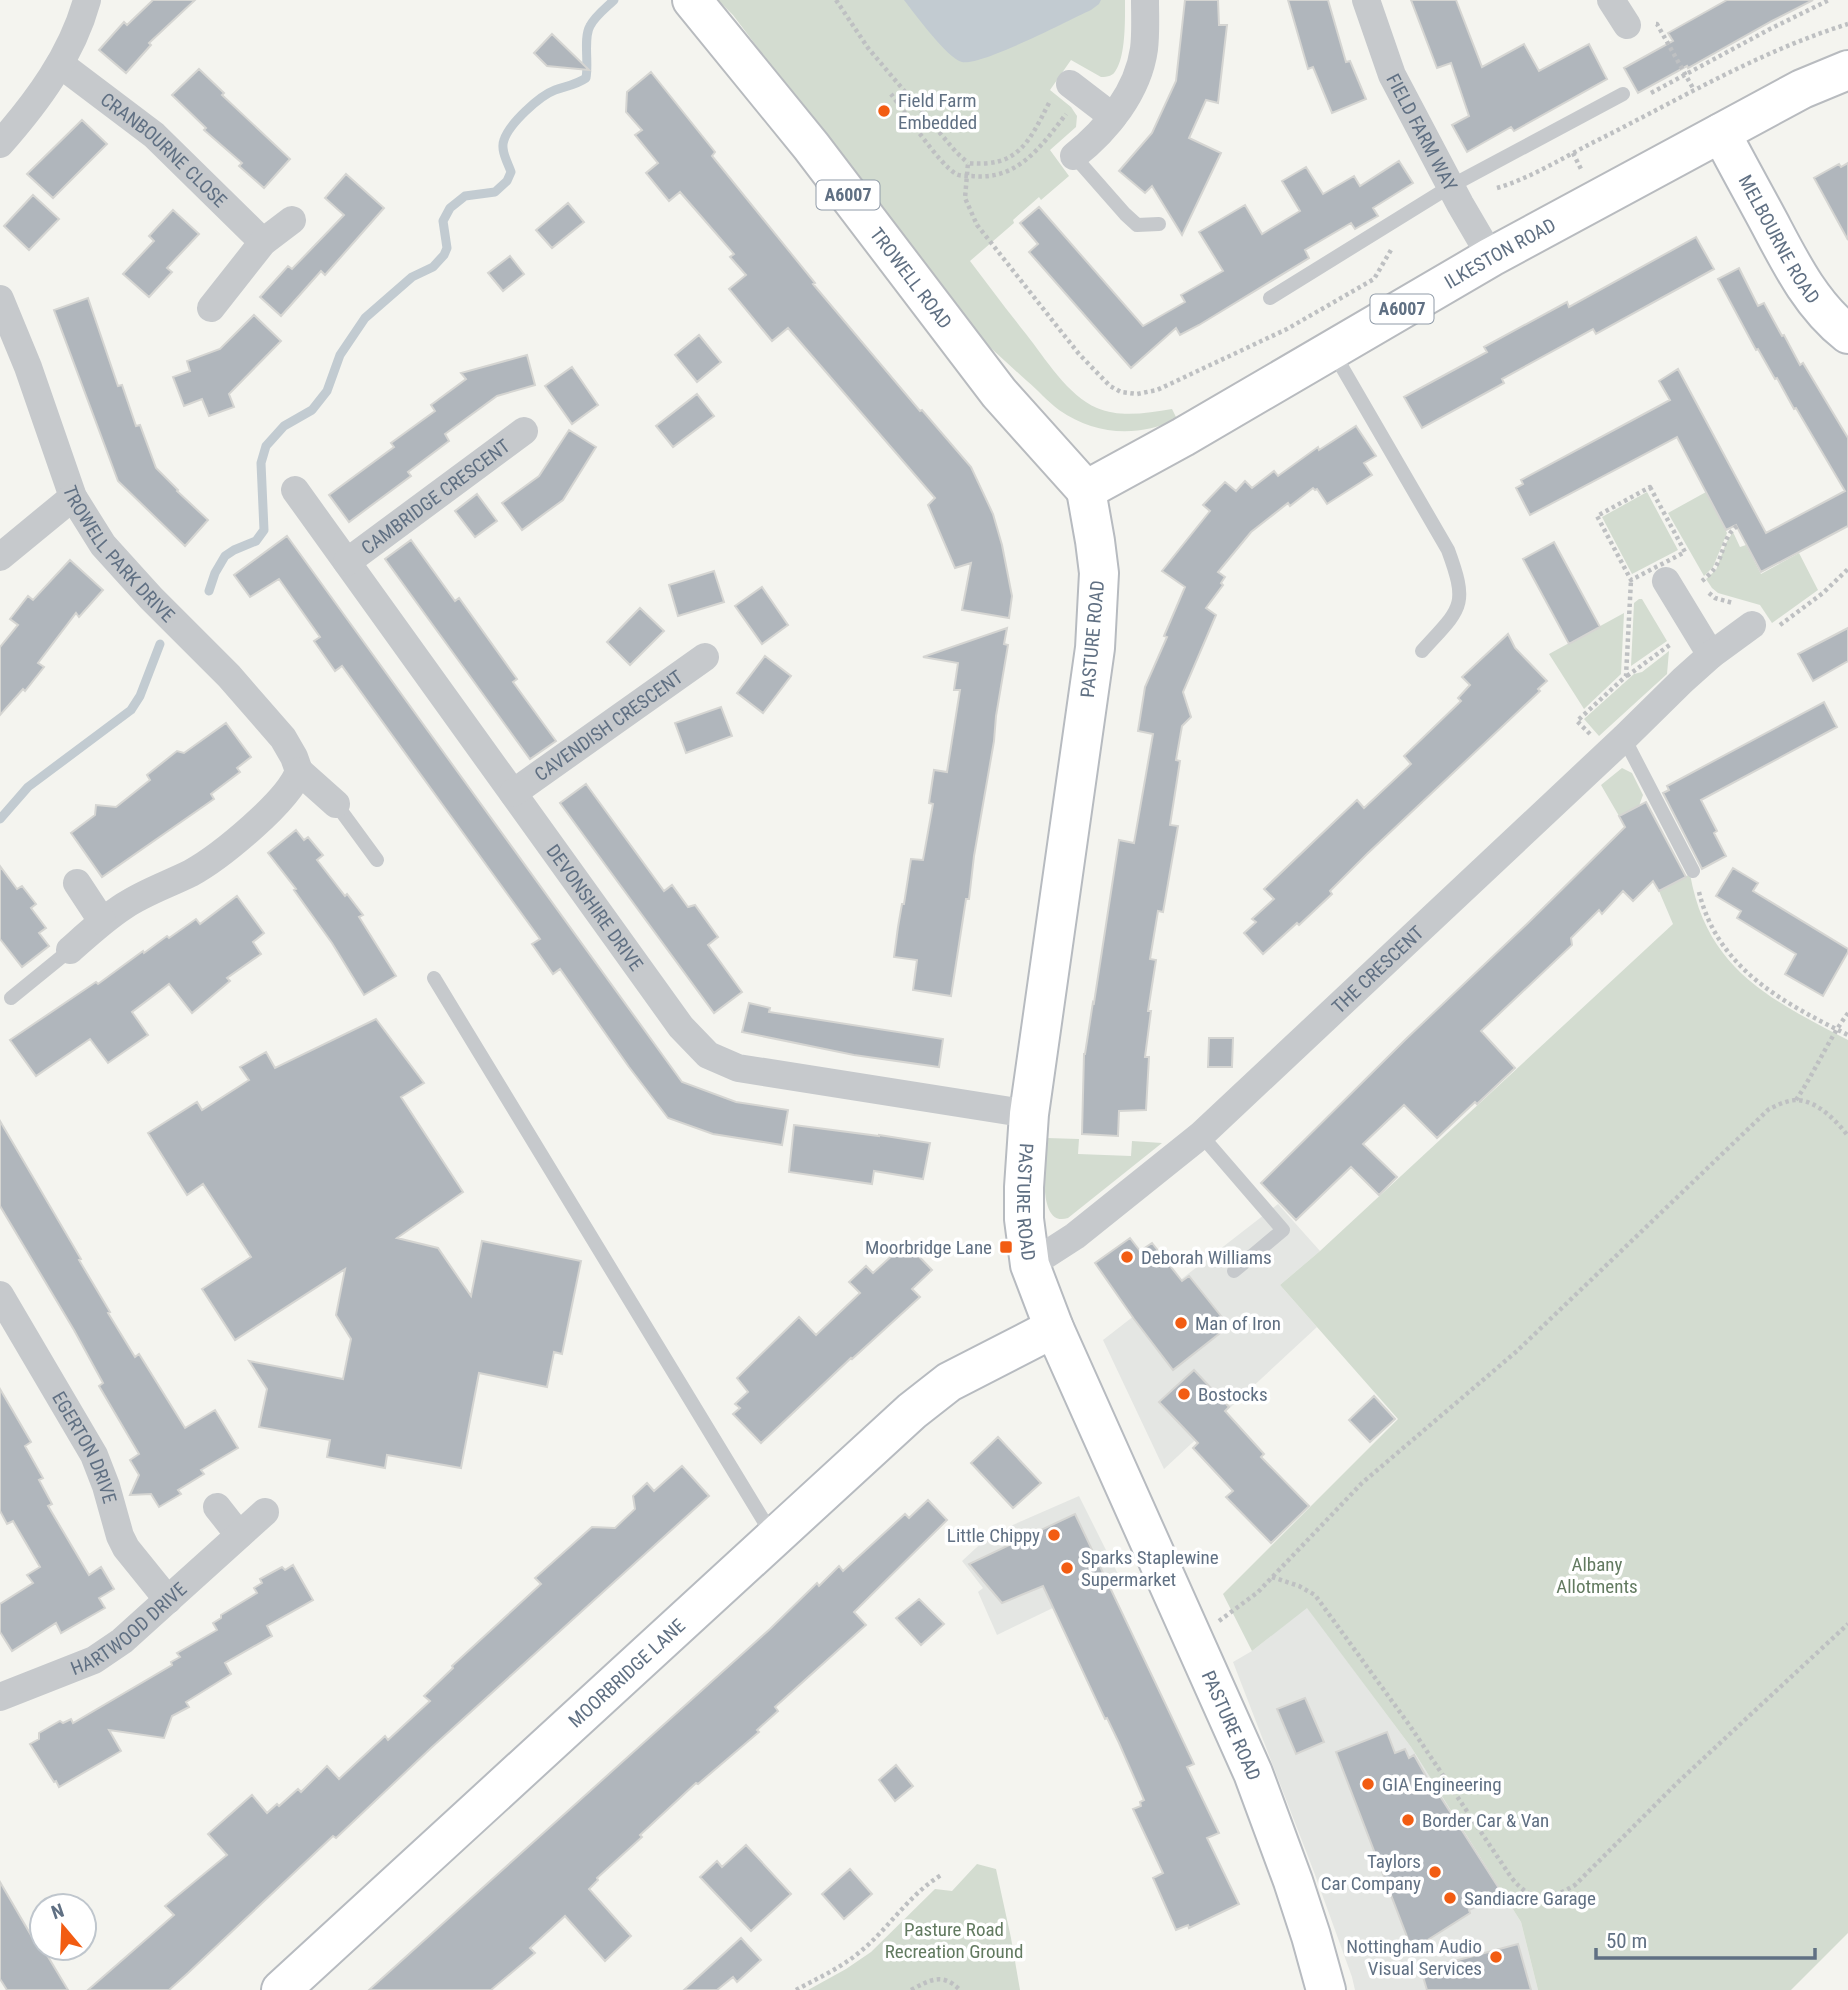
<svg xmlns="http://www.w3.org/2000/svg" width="1848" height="1990" viewBox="0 0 1848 1990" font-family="'Roboto Condensed',sans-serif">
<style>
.built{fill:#e4e6e3}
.green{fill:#d3dcd0}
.water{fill:#c2cbd1}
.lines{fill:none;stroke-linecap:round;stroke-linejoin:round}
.stream{stroke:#c2cbd1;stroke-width:9}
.building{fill:#b0b6bc;stroke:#d5d5d2;stroke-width:2}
.secondary-casing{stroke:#b7bbc0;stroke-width:42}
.primary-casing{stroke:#b8bbbf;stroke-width:42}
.path{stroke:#bec0c2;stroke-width:4.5;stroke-dasharray:3.5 3.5;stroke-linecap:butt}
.lane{stroke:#c6c9cc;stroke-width:14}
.street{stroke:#c6c9cc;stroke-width:28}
.secondary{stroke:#fff;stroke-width:38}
.primary{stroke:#fff;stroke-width:38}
.poi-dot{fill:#f25c12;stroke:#fff;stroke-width:2.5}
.labels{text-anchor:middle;stroke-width:7;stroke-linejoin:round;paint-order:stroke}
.shield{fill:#fff;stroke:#909ba8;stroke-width:2}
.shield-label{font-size:18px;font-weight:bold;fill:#607083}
.poi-label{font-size:19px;fill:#607083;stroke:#fff;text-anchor:start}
.street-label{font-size:19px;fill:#607083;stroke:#fff}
.park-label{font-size:19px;fill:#627a60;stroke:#fff}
</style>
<rect width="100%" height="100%" fill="#f4f4ef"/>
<!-- built -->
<path class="built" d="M1278,1204L1320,1251L1280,1285L1317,1327L1164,1469L1103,1340Z
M1079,1496L1119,1576L997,1635L978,1592L983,1588L962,1561L990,1535Z
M1307,1607L1411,1747L1521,1922L1538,1990H1355L1352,1977L1314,1872L1233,1662L1252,1651Z"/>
<!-- green -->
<path class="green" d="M718,0H1125C1125,17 1126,55 1116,70C1113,76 1108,77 1101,77L1071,60L1050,90L1071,107L1077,116L1076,127L1050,150L1069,176L1041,200L1039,197L1013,220L1014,223L970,261C988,285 1007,310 1026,334C1045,358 1068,396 1097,408C1121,418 1147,413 1172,409L1177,419C1137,438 1095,435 1059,410C1048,402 1038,390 1027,381C1007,363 987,345 968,326L733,15Z
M1647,492L1678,550L1632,574L1602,517Z
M1706,492L1727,533L1713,567L1704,576L1668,513Z
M1733,532L1740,547L1746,545L1761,574L1799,553L1818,590L1772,623L1760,605L1718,593L1712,588L1706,579L1716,570L1726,543Z
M1639,599H1642L1667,641L1631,666L1634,603Z
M1624,613L1621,674L1584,709L1549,654Z
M1669,651L1667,674L1599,736L1584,719L1634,674L1642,672Z
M1622,768L1632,773L1643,795L1639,806L1619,816L1601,785Z
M1690,874C1707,970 1770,999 1848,1040V1933L1791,1990H1538L1521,1922L1411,1747L1307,1608L1252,1651L1223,1594L1398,1419L1280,1285L1320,1251L1673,924L1659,891Z
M1047,1138L1079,1139L1078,1154L1131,1156L1132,1141L1162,1143L1068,1218C1035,1229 1046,1155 1047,1138Z
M977,1864L996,1869L1011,1938L1020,1990H808L846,1969L871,1952L935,1889L952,1891Z"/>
<!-- water -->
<path class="water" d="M904,0H1101L1099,4L1091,10C1069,20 982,66 962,62C948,59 914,13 904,0Z"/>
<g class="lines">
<!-- stream -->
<path class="stream" d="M209,591L215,573L225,556L234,550L256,541L264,530L261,463L266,446L284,426L312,410L327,391L340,355L365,318L412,277L433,267L444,255L447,248L443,221L450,208L465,196L495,192L507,181L511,172C508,163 500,150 504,140C509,124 539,96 555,90C566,86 576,85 586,78C589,62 583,38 590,26C595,16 607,7 614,0
M0,819L28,787L131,710L140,696L160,644"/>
</g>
<!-- building -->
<path class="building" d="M153,0H195L149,43L151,45L126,73L99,50L124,22L127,25Z
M1185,0H1218L1219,25H1227L1218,103L1206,100L1189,138L1221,153L1182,235L1152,186L1145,193L1119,171L1152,133L1176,81Z
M1288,0H1328L1346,62L1350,61L1366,99L1332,113L1313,67L1308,69Z
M1411,0H1456L1482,67L1524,44L1539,71L1589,44L1607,79L1514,131L1511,127L1467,152L1452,125L1469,116L1451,63L1437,68Z
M1727,0H1813L1772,21L1688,68L1687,66L1638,93L1624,68L1673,41L1668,33Z
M552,34L589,70L547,66L534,53Z
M199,69L224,93L222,95L290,159L264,188L239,166L242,163L204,130L206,128L172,95Z
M651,72L715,152L712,156L815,283L813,284L920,411L922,410L971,467L993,514L1002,545L1012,596L1009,618L962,610L971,563L955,568L928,505L935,498L788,328L772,341L729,289L746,275L730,257L734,254L680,192L669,201L646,173L658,163L635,135L642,130L626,112L627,92Z
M82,120L107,144L53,198L27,174Z
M1399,161L1413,183L1373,208L1378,216L1355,229L1351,223L1305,250L1309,258L1199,325L1180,335L1176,328L1131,368L1029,252L1038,244L1020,223L1039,207L1143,326L1185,302L1181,295L1223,271L1199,232L1245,205L1262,234L1300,211L1282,181L1306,167L1323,194L1354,176L1360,186Z
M1848,163V240L1814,178L1839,164L1841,167Z
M346,174L384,208L325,275L321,271L281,316L260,297L288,266L292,269L344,215L325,198Z
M33,195L59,219L29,250L4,226Z
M568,203L584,222L552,248L536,230Z
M173,210L199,234L167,268L172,272L149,297L123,274L154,241L149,236Z
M1696,237L1714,269L1596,334L1593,329L1502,379L1504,383L1422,428L1404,397L1487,352L1484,347L1567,302L1569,307Z
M510,256L524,274L503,291L488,273Z
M1739,268L1758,306L1764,303L1782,336L1784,335L1800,365L1803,363L1848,438V526L1761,572L1736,525L1726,530L1677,437L1530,515L1516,488L1523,484L1521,480L1670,400L1659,381L1678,369L1766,533L1845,491L1796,408L1794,409L1777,378L1775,379L1758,349L1756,350L1718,279Z
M88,298L118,386L122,385L136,426L140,425L156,468L178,490L177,491L208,520L185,546L118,481L54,310Z
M254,315L281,341L229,394L234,407L209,416L202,399L184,406L173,377L190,371L187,361L220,349Z
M699,335L721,362L697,382L675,355Z
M527,355L535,385L497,396L445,434L449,441L408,472L411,476L349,522L329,495L394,447L391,443L435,411L431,405L466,379L461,373Z
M572,367L598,405L572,424L545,386Z
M697,394L714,416L673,447L656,426Z
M1356,426L1376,456L1364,463L1372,475L1327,504L1317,489L1315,490L1313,488L1290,506L1288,503L1251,532L1218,572L1225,577L1221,583L1223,585L1206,608L1216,615L1183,692L1191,717L1182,726L1176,760L1180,761L1170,825L1178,826L1163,912L1158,911L1150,959L1156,960L1148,1011H1151L1145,1057H1149L1146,1110L1119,1111L1118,1136L1082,1134L1084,1054H1085L1093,1002L1094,1003L1119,840L1134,843L1153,734L1138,731L1145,687L1167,637L1164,636L1185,587L1162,571L1210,511L1203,505L1225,482L1236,491L1245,481L1252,488L1274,471L1278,476L1318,447L1319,450Z
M569,430L596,447L563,500L522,530L502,503L539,476Z
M477,494L497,521L475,537L455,511Z
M287,536L682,1082L736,1102L788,1110L782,1145L713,1134L668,1118L629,1067L560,969L553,974L532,944L540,939L342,666L335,671L314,641L320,637L279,579L250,597L234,575Z
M411,540L455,601L459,598L517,679L513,682L556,741L530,759L385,559Z
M1554,542L1600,627L1569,644L1523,559Z
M70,560L103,590L79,617L76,613L38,663L44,667L25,691L23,689L0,715V647L18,625L10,619L28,596L33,600Z
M714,571L724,602L678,616L669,585Z
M762,587L788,625L762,644L735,606Z
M640,608L664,631L630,665L607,642Z
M1007,628L1004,644L1008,645L996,716L994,741L974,856L969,899H966L951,996L913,990L917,960L894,957L898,927L902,904H904L911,859L923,860L933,804L929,803L934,770L947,772L960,690H954L958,663L923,657Z
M1848,628V661L1813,681L1798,654Z
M1508,634L1515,648L1547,681L1538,689L1540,691L1367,854L1330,891L1332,894L1315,910L1299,925L1297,923L1263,954L1244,933L1256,922L1252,919L1274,899L1264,889L1357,800L1364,808L1411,764L1404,756L1461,701L1458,698L1470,685L1462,677Z
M765,656L791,676L763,713L737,693Z
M1824,702L1837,727L1701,800L1717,831L1714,833L1726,856L1702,869L1663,793L1669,790L1667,786Z
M721,707L732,736L686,753L675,723Z
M226,723L251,757L237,768L240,772L211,794L214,799L102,877L71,833L95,815L96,805L116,807L150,780L147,775L177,751L184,753Z
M586,784L664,891L672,885L688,907L695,905L718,937L708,945L742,992L714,1013L560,803Z
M1646,802L1686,877L1659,891L1653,881L1633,901L1623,891L1602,914L1599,910L1571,938L1572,945L1481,1031L1515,1068L1477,1104L1475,1102L1437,1138L1404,1105L1363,1144L1397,1177L1379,1195L1351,1167L1296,1220L1261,1183L1406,1039L1528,923L1625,827L1619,816Z
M296,830L304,840L308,837L323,855L317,860L345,896L347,894L363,915L359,917L396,976L364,995L332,943L294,890L296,889L268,853Z
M0,866L17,889L22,886L36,904L31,908L46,928L39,933L49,946L22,967L0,939Z
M1733,868L1758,883L1753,891L1848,949V952L1823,996L1785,974L1796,954L1737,918L1741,911L1716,896Z
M237,896L264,933L253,942L261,954L227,978L230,981L192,1013L169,984L132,1012L148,1035L108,1063L90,1039L36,1076L10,1040L96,982L98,984L143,951L144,953L167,936L169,938L196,919L200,924Z
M749,1003L770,1008L769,1012L943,1039L939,1067L854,1055L742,1032Z
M376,1019L424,1083L401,1097L463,1192L397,1238L438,1248L471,1296L482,1241L581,1261L562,1354L554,1352L547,1387L479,1373L461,1468L387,1455L385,1468L327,1457L330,1440L259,1427L267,1389L249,1361L343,1379L351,1339L336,1315L345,1269L235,1340L202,1289L251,1257L203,1184L187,1195L148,1133L197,1102L202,1110L249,1080L240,1067L266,1052L275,1068Z
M1209,1038H1233L1232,1067H1208Z
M0,1121L81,1259L79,1260L110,1312L108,1313L135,1357L139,1354L185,1428L215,1410L238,1448L201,1470L204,1474L178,1490L181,1494L159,1507L151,1494L130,1495L139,1475L130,1460L139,1454L99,1386L103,1383L74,1330L0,1206Z
M794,1125L879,1136V1135L930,1143L923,1179L874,1171L872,1184L789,1172Z
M1130,1238L1140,1251L1152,1243L1182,1281L1189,1276L1229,1326L1173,1370L1134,1319L1095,1263Z
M906,1243L932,1270L912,1289L920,1297L852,1359L851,1358L761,1443L733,1414L740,1408L735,1404L748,1392L737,1378L799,1317L816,1335L860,1293L849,1282L866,1266L873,1273Z
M1194,1370L1229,1407L1225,1411L1264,1454L1261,1457L1309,1506L1271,1543L1226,1497L1233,1491L1193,1448L1198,1443L1159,1402Z
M0,1389L31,1442L25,1446L43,1478L39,1480L52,1504L48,1506L89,1575L101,1567L114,1589L99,1598L105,1608L61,1633L56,1623L12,1651L0,1632V1604L33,1583L27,1575L40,1567L13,1521L7,1524L0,1511Z
M1374,1396L1395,1419L1370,1442L1349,1420Z
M998,1437L1041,1483L1013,1508L971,1463Z
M682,1466L709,1496L431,1748L336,1838L333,1836L188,1973L169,1990H88L174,1915L165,1906L227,1855L208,1834L252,1795L267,1813L277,1804L279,1806L298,1789L301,1792L327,1766L339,1779L385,1736L388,1740L430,1701L424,1696L453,1668L452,1666L541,1584L535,1578L592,1527L615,1528L635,1509L633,1496L647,1483L654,1491Z
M928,1500L947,1520L854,1612L866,1625L775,1707L778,1711L757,1730L759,1732L698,1784L696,1783L640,1835L642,1837L597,1878L598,1880L589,1889L631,1936L605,1961L565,1916L530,1948L535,1953L491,1990H369L770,1629L817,1583L819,1586L839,1566L843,1571L905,1514L909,1518Z
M1075,1514L1194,1764L1187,1767L1219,1833L1207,1838L1239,1904L1189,1928L1188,1925L1176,1930L1153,1878L1163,1873L1133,1809L1141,1806L1140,1802L1144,1800L1119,1743L1107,1718L1105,1719L1043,1586L1002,1603L969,1564Z
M293,1565L313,1600L267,1626L272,1636L225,1663L231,1674L186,1702L189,1707L172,1716L164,1738L109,1730L121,1751L59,1787L56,1781L54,1782L30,1744L39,1739V1733L60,1721L63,1723L71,1719L73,1723L172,1665L171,1662L180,1657L177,1653L217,1630L213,1623L221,1618V1615L257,1593L254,1588L262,1583L260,1579L282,1567L285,1570Z
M919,1599L944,1624L921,1645L896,1618Z
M1305,1698L1324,1742L1296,1754L1277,1709Z
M1387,1732L1395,1753L1405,1749L1409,1758L1414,1755L1436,1794L1438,1793L1502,1893L1469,1910L1470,1913L1415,1948V1945L1411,1947L1336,1752Z
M896,1765L913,1786L895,1801L879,1780Z
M746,1845L791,1894L751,1931L700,1877L717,1861L722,1867Z
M850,1869L872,1894L844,1919L822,1894Z
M0,1882L35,1942L38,1940L68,1990H7L0,1979Z
M741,1938L761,1960L737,1982L733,1977L717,1990H684Z
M1518,1944L1531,1990H1427L1421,1970Z"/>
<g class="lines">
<defs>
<g id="secondary">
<path id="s10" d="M1721,133C1737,164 1754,194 1770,224C1791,264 1812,306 1848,334"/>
<path id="s11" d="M1086,490L1095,541L1099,573L1095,648L1029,1114L1024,1187V1219L1030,1265L1054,1328L1253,1773L1293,1881L1311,1936L1326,1990"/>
<path id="s12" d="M281,1990L912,1411L949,1382L1054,1328"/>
</g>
<g id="primary">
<path id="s13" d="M692,0L811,146L999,393L1086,490L1183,437L1491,257L1802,89L1848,70"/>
</g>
</defs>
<!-- secondary casing -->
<use href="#secondary" class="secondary-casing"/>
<!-- primary casing -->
<use href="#primary" class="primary-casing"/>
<!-- path -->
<path class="path" d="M836,0L868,48L956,152L968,163
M1656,24H1657L1694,90
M1651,93L1770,29L1829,0
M891,94C905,112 938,163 956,174C960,176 967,176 972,176C1017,181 1041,147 1066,114
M1049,103C1029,142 1018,168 968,163L965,198L977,225L1079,354L1110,386L1121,392L1137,394L1157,390L1287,329L1374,279L1391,250
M1573,153L1582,171
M1497,188C1528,179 1561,159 1590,144C1675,102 1757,52 1848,24
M1650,487L1685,552L1631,580L1597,516Z
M1702,581C1706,578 1711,573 1714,569C1725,554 1722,535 1739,525
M1709,593L1715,598L1733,603
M1780,625L1823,593L1848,569
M1627,676L1671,644
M1590,734L1577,721L1626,676L1631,580
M1699,892C1718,969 1782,1002 1848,1035
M1796,1100C1815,1072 1828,1040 1848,1013
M1272,1577L1299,1586L1315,1595L1410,1726L1511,1877C1531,1903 1549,1901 1575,1885L1677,1783L1848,1624
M1219,1621L1258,1592L1362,1483L1517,1351L1769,1109C1778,1105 1787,1100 1797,1100C1817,1101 1836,1120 1848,1136
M796,1990C818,1978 841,1968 861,1951C890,1927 910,1893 943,1874
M911,1990C930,1980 942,1972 960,1990"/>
<!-- lane -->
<path class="lane" d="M1074,156L1125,214L1137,225L1159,224
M1270,298L1451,186L1623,94
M1332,350L1448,550C1469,607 1461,608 1422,651
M1624,738L1693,871
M336,804L377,860
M434,978L773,1536
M11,998L70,950
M1201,1135L1283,1230L1234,1271"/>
<!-- street -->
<g class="street">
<path id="s1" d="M1366,0L1392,75L1460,204L1491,257"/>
<path d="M1611,0L1627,25"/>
<path id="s2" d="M60,64L154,135L263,242"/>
<path d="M1070,84L1113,117"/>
<path d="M0,144C37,102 72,55 87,0"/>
<path d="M1074,156C1107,130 1138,92 1144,49C1146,33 1145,16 1145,0"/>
<path id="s3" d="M0,299L28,367L73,497L103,545L151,598L229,676L283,738L294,757L299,771C289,801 220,857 191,873C169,884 145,892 124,906C104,919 88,934 70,950"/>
<path d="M211,308L263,242L292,220"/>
<path id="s4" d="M295,490L681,1027L708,1055L738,1068L1029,1114"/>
<path d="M0,557L73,497"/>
<path id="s5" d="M347,562L524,431"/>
<path d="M1666,581L1711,655"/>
<path d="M299,771L336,804"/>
<path id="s6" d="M513,793L705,657"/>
<path d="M77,883L102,921"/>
<path id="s7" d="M1030,1265L1075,1236L1201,1135L1624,738L1683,680L1711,655L1752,625"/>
<path id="s8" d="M0,1295L94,1455L106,1486L120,1536L126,1548L168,1600"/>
<path d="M217,1507L239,1535"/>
<path id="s9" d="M0,1697L94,1660L122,1641L265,1512"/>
</g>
<!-- secondary -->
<use href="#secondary" class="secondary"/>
<!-- primary -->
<use href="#primary" class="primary"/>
</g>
<!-- markers -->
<g class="poi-dot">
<circle cx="884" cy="111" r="7"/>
<rect x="999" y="1240" width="14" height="14" rx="3.5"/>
<circle cx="1127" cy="1257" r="7"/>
<circle cx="1181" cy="1323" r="7"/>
<circle cx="1184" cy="1394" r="7"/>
<circle cx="1054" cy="1535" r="7"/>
<circle cx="1067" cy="1568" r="7"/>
<circle cx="1368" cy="1784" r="7"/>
<circle cx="1408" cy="1820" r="7"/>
<circle cx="1435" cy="1872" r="7"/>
<circle cx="1450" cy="1898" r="7"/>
<circle cx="1496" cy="1957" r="7"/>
</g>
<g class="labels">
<!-- shield labels -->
<g class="shield">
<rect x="816.5" y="180.5" width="63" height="29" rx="5"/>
<rect x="1370.5" y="294.5" width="63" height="29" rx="5"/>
</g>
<g class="shield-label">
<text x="848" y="201">A6007</text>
<text x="1402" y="315">A6007</text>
</g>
<!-- poi labels -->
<g class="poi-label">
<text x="898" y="107">Field Farm<tspan x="898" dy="22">Embedded</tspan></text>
<text x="992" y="1254" text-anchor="end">Moorbridge Lane</text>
<text x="1141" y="1264">Deborah Williams</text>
<text x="1195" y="1330">Man of Iron</text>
<text x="1198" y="1401">Bostocks</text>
<text x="1040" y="1542" text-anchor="end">Little Chippy</text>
<text x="1081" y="1564">Sparks Staplewine<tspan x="1081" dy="22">Supermarket</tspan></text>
<text x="1382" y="1791">GIA Engineering</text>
<text x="1422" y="1827">Border Car &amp; Van</text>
<text x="1421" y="1868" text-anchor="end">Taylors<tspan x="1421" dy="22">Car Company</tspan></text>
<text x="1464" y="1905">Sandiacre Garage</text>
<text x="1482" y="1953" text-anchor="end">Nottingham Audio<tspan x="1482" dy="22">Visual Services</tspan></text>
</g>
<!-- street labels -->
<g class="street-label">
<text dy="7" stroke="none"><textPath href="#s1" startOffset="144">FIELD FARM WAY</textPath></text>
<text dy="7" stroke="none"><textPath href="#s2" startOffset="135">CRANBOURNE CLOSE</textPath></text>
<text dy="7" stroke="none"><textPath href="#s10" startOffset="121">MELBOURNE ROAD</textPath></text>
<text dy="7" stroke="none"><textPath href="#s13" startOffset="1106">ILKESTON ROAD</textPath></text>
<text dy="7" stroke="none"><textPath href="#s13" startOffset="354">TROWELL ROAD</textPath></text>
<text dy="7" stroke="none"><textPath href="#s5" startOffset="110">CAMBRIDGE CRESCENT</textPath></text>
<text dy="7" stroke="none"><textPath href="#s3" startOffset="284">TROWELL PARK DRIVE</textPath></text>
<text transform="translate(1092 639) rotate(-85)" y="7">PASTURE ROAD</text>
<text dy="7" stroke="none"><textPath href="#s6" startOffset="117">CAVENDISH CRESCENT</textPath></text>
<text dy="7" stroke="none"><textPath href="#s4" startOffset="514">DEVONSHIRE DRIVE</textPath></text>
<text dy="7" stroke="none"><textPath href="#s7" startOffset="457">THE CRESCENT</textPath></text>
<text dy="7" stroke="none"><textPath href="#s11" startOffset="718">PASTURE ROAD</textPath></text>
<text dy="7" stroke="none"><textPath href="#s8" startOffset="175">EGERTON DRIVE</textPath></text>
<text dy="7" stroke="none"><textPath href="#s9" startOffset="147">HARTWOOD DRIVE</textPath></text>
<text dy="7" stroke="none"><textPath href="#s12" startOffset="469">MOORBRIDGE LANE</textPath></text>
<text dy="7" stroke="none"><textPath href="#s11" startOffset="1284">PASTURE ROAD</textPath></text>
</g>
<!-- park labels -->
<g class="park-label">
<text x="1597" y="1571">Albany<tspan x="1597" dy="22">Allotments</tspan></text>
<text x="954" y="1936">Pasture Road<tspan x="954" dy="22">Recreation Ground</tspan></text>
</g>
</g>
<!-- north arrow -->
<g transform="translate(63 1927) rotate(341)"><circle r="33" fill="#ffffff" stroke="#bfc6cd" stroke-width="2"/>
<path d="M0-5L12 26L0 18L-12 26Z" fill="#f25c12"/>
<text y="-10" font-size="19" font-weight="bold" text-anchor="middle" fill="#607083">N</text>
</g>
<!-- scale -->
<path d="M1596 1948v10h219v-10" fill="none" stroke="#607083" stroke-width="3.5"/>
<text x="1606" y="1948" font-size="21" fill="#607083" stroke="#ffffff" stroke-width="5" paint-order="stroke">50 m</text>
</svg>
